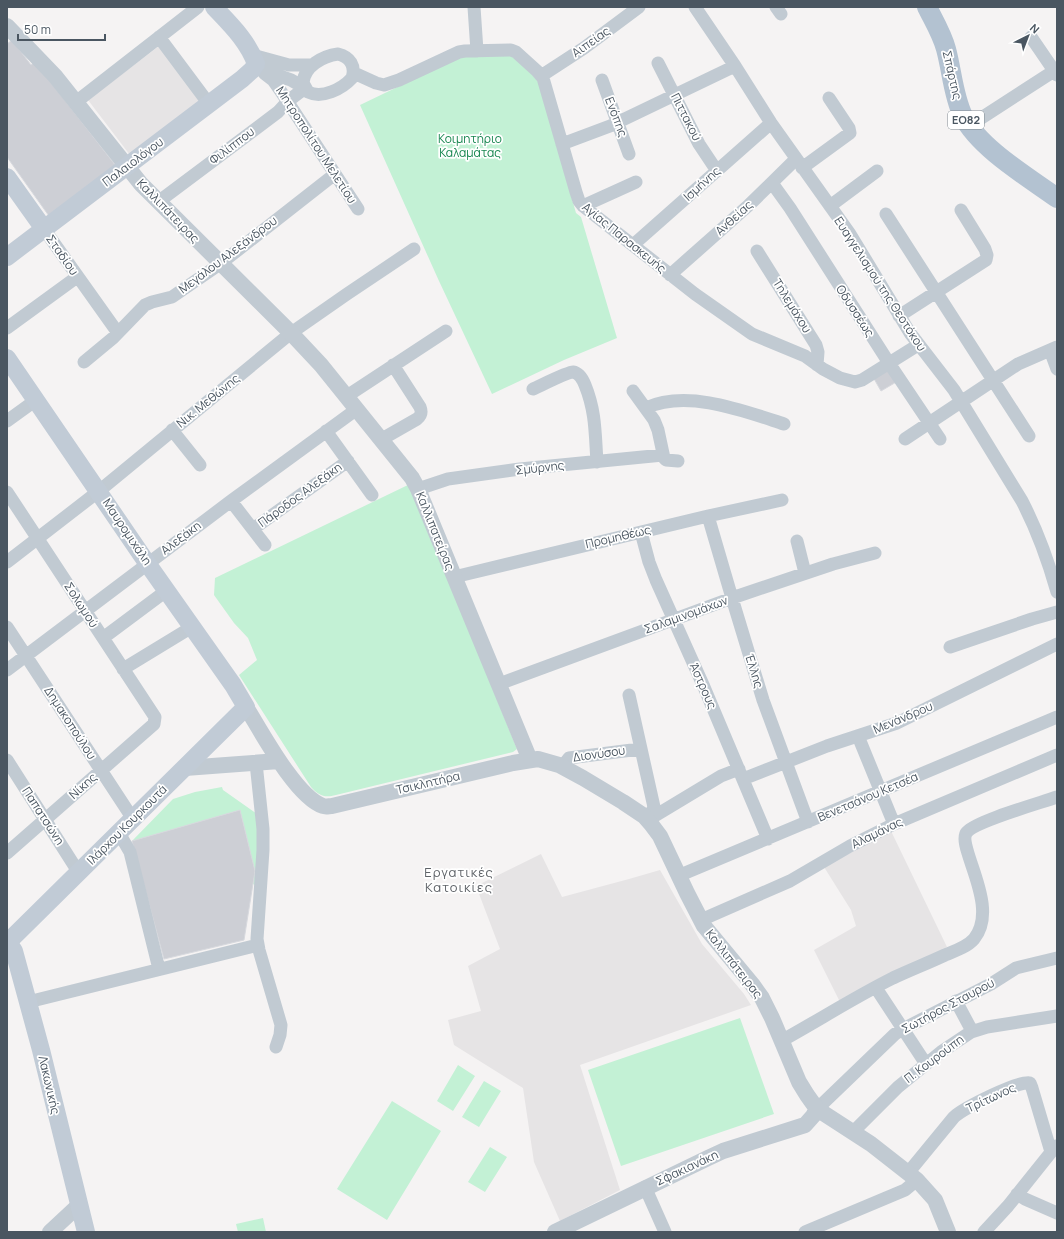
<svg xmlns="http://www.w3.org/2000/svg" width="1064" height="1239" viewBox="0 0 1064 1239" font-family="Manrope,sans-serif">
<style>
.education{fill:#e6e4e5}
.green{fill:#c3f1d5}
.building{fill:#cdcfd5;stroke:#d7d9de}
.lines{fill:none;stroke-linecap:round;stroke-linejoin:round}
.minor{stroke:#c1cad2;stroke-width:13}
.tertiary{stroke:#c1cad2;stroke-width:16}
.secondary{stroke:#c1cbd6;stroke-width:18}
.primary{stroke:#b3c2d1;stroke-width:20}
.labels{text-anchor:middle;stroke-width:3.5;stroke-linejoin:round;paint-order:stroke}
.shield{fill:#fff;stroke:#808990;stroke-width:1}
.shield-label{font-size:11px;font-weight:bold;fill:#4a5661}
.street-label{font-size:12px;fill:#4a5661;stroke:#fff}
.park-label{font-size:12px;fill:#17864f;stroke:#fff}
.neighbourhood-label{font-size:13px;letter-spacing:1px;fill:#5f6368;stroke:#fff}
</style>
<rect width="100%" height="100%" fill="#f5f3f3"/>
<!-- education -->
<path class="education" d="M159,46L200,101L130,155L88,100Z
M891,831L947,947L840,1002L814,950L856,926L851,910L824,867Z
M541,854L562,897L629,879L660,870L702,944L744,994L751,1005L580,1065L620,1190L560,1221L534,1162L523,1088L454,1045L448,1020L481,1011L468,966L500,949L476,886Z"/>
<!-- green -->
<path class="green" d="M462,56H512L532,74L539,83L576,213L581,217L617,338L564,360L492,394L439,281L360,105Z
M410,484L517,749L513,752L336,795C325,798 319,796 311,787L239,675L257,660L248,638L234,623L214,595L215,578Z
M222,787L223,790L257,814L259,824L255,885L253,884L255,871L240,810L132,841L173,799L195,792Z
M740,1018L774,1114L621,1166L588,1070Z
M458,1065L475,1076L453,1111L437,1101Z
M484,1081L501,1091L479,1127L462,1117Z
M392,1101L441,1131L387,1220L337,1189Z
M490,1147L507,1157L485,1192L468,1182Z
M263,1218L266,1232H238L236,1224Z"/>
<!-- building -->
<path class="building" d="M12,40L31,65L35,62L116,166L49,216L7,157V44Z
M889,367L898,381L881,391L873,377Z
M240,810L255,871L244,940L164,959L132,841Z"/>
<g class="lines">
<!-- minor -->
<path class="minor" d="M474,7L477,51
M695,7L735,66L771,123L850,234L910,333L954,390L1022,501C1037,530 1048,560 1057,592
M776,7L781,14
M159,37L209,104
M1031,37L1057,75
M338,54C350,57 356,66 352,78C342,89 322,99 308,92L303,83C304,66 323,56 338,54Z
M252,55L289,65H313
M658,63L699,144L717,171
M264,73L273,80L280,90L358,209
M354,73L376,83L384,85L399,80L459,52L465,51L511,50L516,52L537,71L543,78L576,192L579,201L583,206L695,294L752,334L805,356L823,369L840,378L855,382L862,380L918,345
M541,76L584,48L639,7
M602,80L629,154
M76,102L198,7
M969,126L1054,71
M562,144L610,126L735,66
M802,168L850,133L849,128L829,98
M772,183L790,208L889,363L940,439
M158,202L278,112L288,101L305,88L291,80L260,69
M583,206L636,182
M830,206L877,171
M886,214L1029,436
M44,229L118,333
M633,245L771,123
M757,251L816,345L818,352L817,365
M670,275L749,205L796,159
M899,316L986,260L987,255L985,249L961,210
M7,328L77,277
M1050,350L1057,369
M84,362L113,338L145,305L152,302L172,297L220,264L335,174
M533,389C540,386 567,372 573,372C580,373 583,380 585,385C596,412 595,434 597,462
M633,391L654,420L658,430L664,458L666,460L678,461
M347,396L446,331
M646,408C687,389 744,411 784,424
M7,421L36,400
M172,430L200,465
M326,431L372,495
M382,439L417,419C422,415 422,412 420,407L393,365
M905,439L1018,364L1057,347
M418,489L448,479L520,469L663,455
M7,492L155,717L154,724L7,853
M231,501L265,545
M708,516L732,598L763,700L808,822
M253,529L348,461
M641,532L649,562L656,580L704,687L768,839
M797,541L805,573
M7,562L99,491L291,333L347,294L414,249
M454,577L708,516L782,500
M7,627L133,819
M103,638L166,591
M950,647L1032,619L1057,612
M123,669L192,627
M7,670L231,501L357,409
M499,684L732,598L833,564L875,553
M629,695L654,807L648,820
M858,736L894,824
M7,760L79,873
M256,763L263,829V850L257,939L259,950L281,1025L280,1035L276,1047
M562,767L569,758L640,749
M743,779L827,746L897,723L1057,644
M648,820L721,776L739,769
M119,833L130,852L159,969
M678,876L1057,717
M701,920L790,881L850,846L894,824L1057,755
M876,988L926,1064
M956,1001L972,1031
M28,1002L258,945
M781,1041C819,1020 855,997 893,978C910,970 928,963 945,955C955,951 967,947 974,939C1001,906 955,845 967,832C976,821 1040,803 1057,797
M817,1109L895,1034L903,1029L991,984L1016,968L1057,958
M853,1132L898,1087L941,1052L971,1032L987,1027L1057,1016
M908,1173L954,1117C964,1108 1019,1080 1030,1083L1032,1088L1051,1152
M645,1187L665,1232
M1017,1194L1025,1199L1057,1213
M805,1232L905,1190L917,1180
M984,1232L1008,1206L1056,1146"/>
<!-- tertiary -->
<path class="tertiary" d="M7,26L55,76L141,184L291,333L321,365L412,478L418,489L530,760
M246,707C261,731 296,797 323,806C326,807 329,806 332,806L513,763L538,759L559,765L583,778L623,802L644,816L651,824L660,836L687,893L704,926L752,984L762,998L772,1018L799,1082L807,1095L817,1109L871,1144L917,1180L935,1200L948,1232
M185,768L279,761
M50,1232L79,1205
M555,1232L708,1158L723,1151L805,1125L813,1116L817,1109"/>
<!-- secondary -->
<path class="secondary" d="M7,177L44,229
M7,257L242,79L252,70L256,64C248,41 230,24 214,7
M7,358L147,563L233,685L246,707L8,942
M7,940L14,951L41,1050L86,1232"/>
<!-- primary -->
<path class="primary" d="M927,7C934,21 942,34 946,49C952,71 953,95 963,116C979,148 1028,177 1057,198"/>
</g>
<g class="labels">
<!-- shield labels -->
<rect class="shield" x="948" y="111" width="36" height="18" rx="3"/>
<g class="shield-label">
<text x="966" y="124">ΕΟ82</text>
</g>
<!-- street labels -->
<g class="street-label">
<text transform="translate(591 42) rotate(-35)" y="4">Αιπείας</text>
<text transform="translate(952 75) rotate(77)" y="4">Σπάρτης</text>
<text transform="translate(616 117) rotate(69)" y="4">Ενόπης</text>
<text transform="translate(686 117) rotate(63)" y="4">Πιττακού</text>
<text transform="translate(316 145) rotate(57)" y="4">Μητροπολίτου Μελετίου</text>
<text transform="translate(232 146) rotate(-37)" y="4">Φιλίππου</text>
<text transform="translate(133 162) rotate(-37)" y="4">Παλαιολόγου</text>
<text transform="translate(702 184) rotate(-42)" y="4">Ισμήνης</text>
<text transform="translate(168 211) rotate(46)" y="4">Καλλιπάτειρας</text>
<text transform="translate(734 218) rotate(-42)" y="4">Ανθείας</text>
<text transform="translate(624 238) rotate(39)" y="4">Αγίας Παρασκευής</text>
<text transform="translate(62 255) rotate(55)" y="4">Σταδίου</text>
<text transform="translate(228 255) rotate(-37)" y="4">Μεγάλου Αλεξάνδρου</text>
<text transform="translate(880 284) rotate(57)" y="4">Ευαγγελισμού της Θεοτόκου</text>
<text transform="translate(792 306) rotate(58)" y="4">Τηλεμάχου</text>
<text transform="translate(855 311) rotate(57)" y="4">Οδυσσέως</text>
<text transform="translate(208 401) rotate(-39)" y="4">Νικ. Μεθώνης</text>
<text transform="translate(540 468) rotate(-6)" y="4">Σμύρνης</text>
<text transform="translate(300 495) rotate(-36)" y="4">Πάροδος Αλεξάκη</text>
<text transform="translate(435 531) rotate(68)" y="4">Καλλιπατείρας</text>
<text transform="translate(127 532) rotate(56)" y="4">Μαυρομιχάλη</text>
<text transform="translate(618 537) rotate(-13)" y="4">Προμηθέως</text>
<text transform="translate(181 538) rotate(-37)" y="4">Αλεξάκη</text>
<text transform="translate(81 605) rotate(57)" y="4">Σολωμού</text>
<text transform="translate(686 615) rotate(-20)" y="4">Σαλαμινομάχων</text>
<text transform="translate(754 671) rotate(73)" y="4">Έλλης</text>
<text transform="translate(703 686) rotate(66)" y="4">Άστρους</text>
<text transform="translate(903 718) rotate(-23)" y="4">Μενάνδρου</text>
<text transform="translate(70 723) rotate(57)" y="4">Δημακοπούλου</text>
<text transform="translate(599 754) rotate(-8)" y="4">Διονύσου</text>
<text transform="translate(428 783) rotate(-13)" y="4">Τσικλητήρα</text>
<text transform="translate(83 786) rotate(-42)" y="4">Νίκης</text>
<text transform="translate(868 797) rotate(-23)" y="4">Βενετσάνου Κετσέα</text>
<text transform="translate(43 816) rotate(57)" y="4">Παπατσώνη</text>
<text transform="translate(127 825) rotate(-45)" y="4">Ιλάρχου Κουρκουτά</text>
<text transform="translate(877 833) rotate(-26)" y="4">Αλαμάνας</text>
<text transform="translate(734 964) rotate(52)" y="4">Καλλιπάτειρας</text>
<text transform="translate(948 1006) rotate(-28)" y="4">Σωτήρος Σταυρού</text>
<text transform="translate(934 1059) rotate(-37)" y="4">Π. Κουρούπη</text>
<text transform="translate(49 1085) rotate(77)" y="4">Λακωνικής</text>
<text transform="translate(991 1098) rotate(-25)" y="4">Τρίτωνος</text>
<text transform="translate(687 1168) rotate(-25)" y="4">Σφακιανάκη</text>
</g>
<!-- park labels -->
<g class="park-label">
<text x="470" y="143">Κοιμητήριο<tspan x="470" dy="14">Καλαμάτας</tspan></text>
</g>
<!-- neighbourhood labels -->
<g class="neighbourhood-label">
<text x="459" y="877">Εργατικές<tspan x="459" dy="15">Κατοικίες</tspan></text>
</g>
</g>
<!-- border -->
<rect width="1064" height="1239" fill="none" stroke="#4a5661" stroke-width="16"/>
<!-- north arrow -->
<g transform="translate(1028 36) rotate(42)" stroke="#ffffff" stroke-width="3" paint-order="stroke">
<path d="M0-3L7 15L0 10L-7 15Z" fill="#4a5661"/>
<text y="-6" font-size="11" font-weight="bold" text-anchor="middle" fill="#4a5661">N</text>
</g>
<!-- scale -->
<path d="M18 34v6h87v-6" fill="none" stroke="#4a5661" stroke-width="2"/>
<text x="24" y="34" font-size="12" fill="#4a5661" stroke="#ffffff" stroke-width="3" paint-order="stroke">50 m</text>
</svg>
